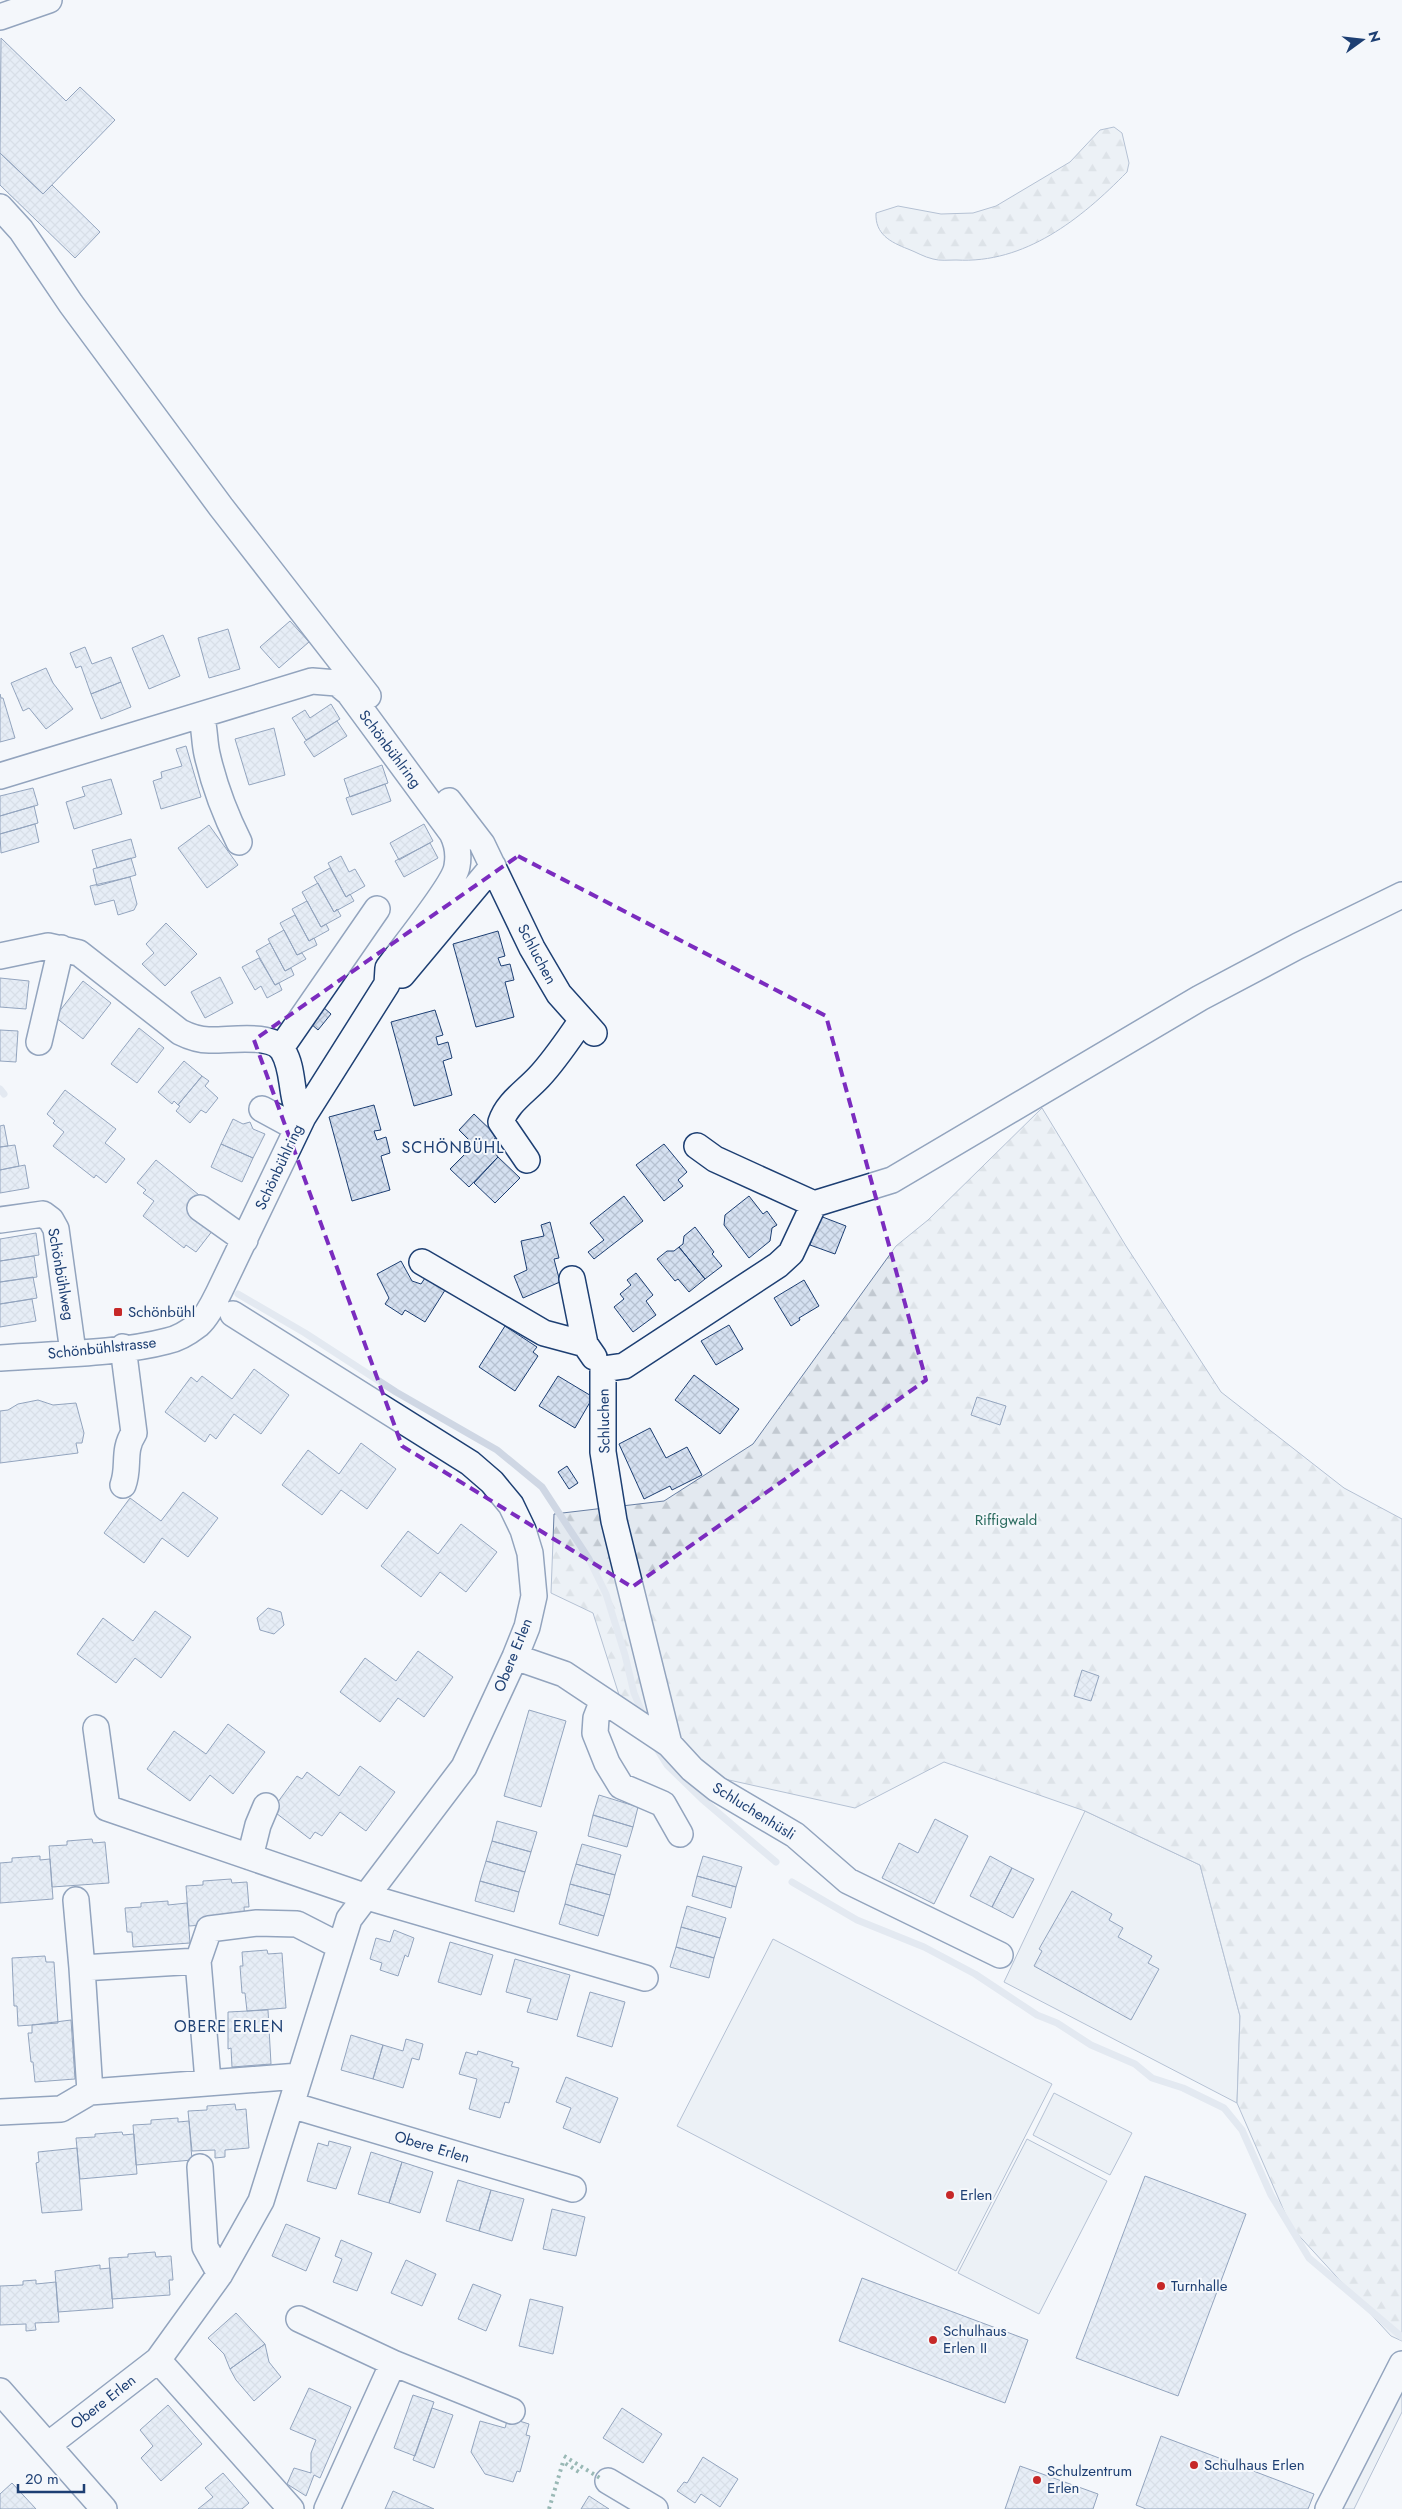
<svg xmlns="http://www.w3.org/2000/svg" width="1402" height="2509" viewBox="0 0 1402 2509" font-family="Jost,sans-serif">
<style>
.grass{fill:#e3e9f0;stroke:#687fa3}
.forest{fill:url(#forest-firs);stroke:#687fa3}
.parking{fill:#e3e8f0;stroke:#687fa3}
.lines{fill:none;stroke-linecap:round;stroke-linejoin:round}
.stream{stroke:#cfd7e4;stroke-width:7}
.building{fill:url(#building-cross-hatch);stroke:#1d3f73}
.minor-casing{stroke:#1d3f73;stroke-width:28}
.minor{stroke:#f4f7fb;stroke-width:25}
.hedge{stroke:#2c6c60;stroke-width:4;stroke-dasharray:2.5 4;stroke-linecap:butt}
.marked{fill:none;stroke:#7b2cbf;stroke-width:4;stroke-dasharray:10 6;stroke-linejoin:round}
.poi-dot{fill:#c62828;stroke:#f4f7fb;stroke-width:2}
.labels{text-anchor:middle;stroke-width:4;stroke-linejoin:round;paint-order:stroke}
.street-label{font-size:15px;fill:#1d3f73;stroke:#f4f7fb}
.poi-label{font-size:15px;fill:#1d3f73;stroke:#f4f7fb;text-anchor:start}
.park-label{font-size:15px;fill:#2c6c60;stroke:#f4f7fb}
.neighbourhood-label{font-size:16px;letter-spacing:1px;fill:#1d3f73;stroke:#f4f7fb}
</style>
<defs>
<pattern id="forest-firs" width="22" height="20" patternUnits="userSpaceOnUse" patternTransform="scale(1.25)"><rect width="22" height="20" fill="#e3e9f0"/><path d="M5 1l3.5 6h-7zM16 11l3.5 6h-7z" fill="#c2c9d1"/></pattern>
<pattern id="building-cross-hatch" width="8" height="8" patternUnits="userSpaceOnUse" patternTransform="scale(1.25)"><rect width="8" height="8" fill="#d5e0f0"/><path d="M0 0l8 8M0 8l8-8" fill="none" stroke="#b6c1d1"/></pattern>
</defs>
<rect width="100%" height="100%" fill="#f4f7fb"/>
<!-- grass -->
<path class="grass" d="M1085,1811L1200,1865L1240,2016L1237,2103L1004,1982Z
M773,1939L1052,2084L956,2271L677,2126Z
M1054,2093L1132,2133L1110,2175L1033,2135Z
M1027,2139L1107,2181L1039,2314L958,2273Z"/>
<!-- forest -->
<path class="forest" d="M1114,127L1122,133L1129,163L1127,172C1081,219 1025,264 956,260C948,260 940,261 933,259C924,257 916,252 908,249C890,242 875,234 876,213L898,206L941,214L973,213L996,206L1070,162L1100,130Z
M1042,1108L1126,1246L1221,1392L1344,1488L1402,1519V2341L1391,2336L1291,2227L1237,2103L1240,2016L1200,1865L1085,1811L944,1762L855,1808L720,1778L620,1698L593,1613L551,1593L554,1514L664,1501L753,1444L896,1246L928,1220Z"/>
<!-- parking -->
<path class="parking" d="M1402,2368V2412L1354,2509H1321Z"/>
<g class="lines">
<!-- stream -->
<path class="stream" d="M0,1089L4,1094
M238,1294L305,1333L396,1392L497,1450L542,1487L589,1559L606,1594L625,1655L634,1693L644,1717
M655,1746L667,1765L702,1799L776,1862
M792,1882L857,1920L924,1947L975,1974L1037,2015L1057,2023L1091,2045L1135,2064L1152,2078L1183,2088L1224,2108L1242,2130L1271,2195L1309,2258L1402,2337"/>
</g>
<!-- building -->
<path class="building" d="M1,38L66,101L80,87L115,120L43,194L0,153Z
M0,153L43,194L52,185L100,232L75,258L0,185Z
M290,621L309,642L279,668L260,647Z
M228,629L240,669L209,678L198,638Z
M163,635L180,676L149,689L132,648Z
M85,647L92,664L111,657L121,682L91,694L81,666L76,668L70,653Z
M46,668L53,683L73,709L46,729L29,708L23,711L11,683Z
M121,682L131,707L101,719L91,694Z
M0,694L1,698H3L15,738L0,742Z
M331,704L340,719L306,740L292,718L305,710L310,718Z
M337,721L347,736L314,757L304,742Z
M274,728L285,775L249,785L235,739Z
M186,746L201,797L161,809L153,781L162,778L161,772L182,766L176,749Z
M382,765L388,783L350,797L344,779Z
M111,779L122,814L74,829L66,802L85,796L82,787Z
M385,784L391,801L352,815L346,798Z
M33,788L38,805L0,816V796Z
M34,806L38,823L0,834V816Z
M35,824L39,842L1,853L0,834Z
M424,824L433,841L399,860L390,843Z
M209,825L238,865L207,888L178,848Z
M131,839L136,857L97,868L92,850Z
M430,843L438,858L404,877L395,861Z
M341,856L349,872L355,869L365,886L346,897L328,863Z
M131,858L136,875L97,886L93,869Z
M330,868L346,897L350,894L354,901L334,912L314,877Z
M130,877L137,904L134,910L118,915L114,900L95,905L90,886Z
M318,883L334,912L337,909L341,916L321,927L302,892Z
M307,901L321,927L326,924L329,930L309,941L292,909Z
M295,915L309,941L314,938L317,945L297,955L280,923Z
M166,923L197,954L165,986L142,964L154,953L146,944Z
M284,930L297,955L302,953L306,959L285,971L268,939Z
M498,931L505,956L498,958L501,966L510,964L514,980L505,982L514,1017L476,1027L453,944Z
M270,943L285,971L291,968L294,975L275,985L256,951Z
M259,958L275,985L279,983L282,990L267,998L261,986L255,990L242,967Z
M220,977L233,1003L205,1018L191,992Z
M0,978L29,981L26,1009L0,1007Z
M83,981L111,1003L83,1039L55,1017Z
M323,1007L331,1014L318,1030L310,1023Z
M435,1010L443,1035L436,1037L438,1045L448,1042L452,1058L443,1061L452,1095L414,1106L391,1022Z
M139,1028L164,1048L137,1083L111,1064Z
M0,1030L18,1031L16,1062L0,1061Z
M184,1061L202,1076L178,1105L174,1101L172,1104L158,1092Z
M202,1076L209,1081L205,1086L218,1098L206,1113L201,1110L190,1123L176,1111L180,1106L178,1105Z
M65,1090L116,1129L105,1143L125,1159L106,1183L96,1175L94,1178L53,1146L64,1132L53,1123L55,1121L47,1114Z
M374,1105L381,1130L374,1131L377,1140L386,1137L390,1153L381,1156L390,1190L352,1201L329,1117Z
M474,1114L497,1136L491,1143L499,1149L495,1153L498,1157L469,1187L450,1169L474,1145L459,1130Z
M233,1119L243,1124L250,1122L253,1129L265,1134L253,1158L221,1144Z
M4,1125L8,1146L0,1147V1126Z
M221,1144L253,1158L242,1182L211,1167Z
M664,1144L687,1172L678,1180L683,1186L664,1201L636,1165Z
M15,1145L19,1166L0,1170V1147Z
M498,1157L520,1178L495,1203L474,1183Z
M156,1160L204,1199L213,1230L196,1252L186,1245L184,1248L143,1216L154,1201L143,1193L146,1190L137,1183Z
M25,1165L29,1188L0,1193V1170Z
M624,1196L643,1221L594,1259L588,1252L604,1240L590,1223Z
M749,1196L763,1214L767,1211L777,1225L772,1228L770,1241L749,1258L724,1225L725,1215Z
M820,1216L846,1226L835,1254L810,1245Z
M550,1222L559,1258L554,1259L560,1282L523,1298L514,1276L527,1270L521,1241L544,1236L541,1225Z
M695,1227L714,1252L712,1254L722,1266L705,1279L679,1247L683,1244L684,1236Z
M36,1233L39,1255L0,1261V1239Z
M679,1247L705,1279L689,1292L678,1279L675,1281L657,1259L667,1251H674Z
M34,1256L37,1277L0,1282V1261Z
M401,1261L412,1281L421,1284L427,1275L447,1287L425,1322L405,1310L402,1315L385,1304L389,1298L377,1274Z
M636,1273L653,1295L646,1301L656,1315L633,1332L614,1307L624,1299L620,1294L631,1285L627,1280Z
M33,1277L37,1298L0,1304V1282Z
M804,1280L819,1306L799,1318L800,1320L791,1326L774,1298Z
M32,1299L36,1321L0,1327V1304Z
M729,1325L743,1349L716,1365L701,1341Z
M505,1326L537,1347L533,1352L538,1356L515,1391L479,1367Z
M254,1369L289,1395L261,1434L234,1414L216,1439L210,1434L205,1442L165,1412L191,1377L197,1382L202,1376L232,1399Z
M694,1375L739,1409L720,1434L675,1400Z
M558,1376L593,1397L575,1428L539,1406Z
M977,1397L1006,1406L1000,1425L971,1415Z
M38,1400L53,1405L76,1403L84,1433L82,1443H76L78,1453L0,1463V1411L8,1410L18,1404Z
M650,1428L666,1458L687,1447L702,1475L672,1490L670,1486L644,1499L619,1444Z
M361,1443L396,1469L367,1509L341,1490L322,1515L282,1485L308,1450L339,1474Z
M567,1466L578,1483L569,1489L558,1472Z
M183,1492L218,1518L188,1557L162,1538L144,1563L104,1533L130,1498L161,1521Z
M461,1524L497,1552L466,1592L440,1572L421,1597L381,1566L408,1531L438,1554Z
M268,1608L281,1612L284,1625L274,1634L260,1630L257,1618Z
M155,1611L191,1637L161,1678L135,1658L116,1683L77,1654L103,1618L133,1641Z
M418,1651L453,1677L424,1717L398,1698L380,1722L340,1692L365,1658L396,1681Z
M1082,1670L1099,1676L1091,1701L1074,1696Z
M529,1710L566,1721L541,1807L504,1796Z
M228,1724L265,1752L233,1794L210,1775L190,1801L147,1769L174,1731L206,1754Z
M360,1766L395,1792L366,1831L340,1812L322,1836L315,1832L310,1839L272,1810L297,1776L302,1779L307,1772L339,1796Z
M599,1795L638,1807L633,1827L593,1815Z
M593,1815L633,1827L627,1847L588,1836Z
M935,1819L968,1836L934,1904L882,1878L899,1843L918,1853Z
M497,1821L537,1832L531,1852L492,1841Z
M92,1839L93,1843L105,1842L109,1883L52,1887L49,1846L67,1845V1841Z
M492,1841L531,1852L525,1872L486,1861Z
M582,1844L621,1855L615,1875L576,1864Z
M40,1856V1860L50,1859L53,1899L0,1903V1863L12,1862V1858Z
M703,1856L742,1867L736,1887L697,1876Z
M990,1856L1012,1868L992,1907L970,1896Z
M486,1861L525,1872L519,1892L480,1881Z
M576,1864L615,1875L610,1895L570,1884Z
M1012,1868L1034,1879L1013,1918L992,1907Z
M697,1876L736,1887L731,1908L692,1896Z
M231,1879L232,1883L247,1882L249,1907H244L245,1922L189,1926L186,1886L203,1885V1881Z
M480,1881L519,1892L514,1912L475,1901Z
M570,1884L610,1895L604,1916L565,1904Z
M1072,1891L1112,1914L1109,1920L1123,1928L1118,1937L1152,1956L1148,1963L1159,1969L1131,2020L1034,1966L1042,1951L1039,1949Z
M168,1901V1905L187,1903L190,1943L133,1947L132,1932H127L125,1908L141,1907V1903Z
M565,1904L604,1916L598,1936L559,1924Z
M687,1906L726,1918L720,1938L681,1927Z
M681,1927L720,1938L714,1958L676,1947Z
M394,1930L414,1938L408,1957L405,1955L398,1976L380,1970L382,1963L370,1959L376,1938L390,1942Z
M450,1942L493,1955L481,1995L438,1982Z
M676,1947L714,1958L709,1978L670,1967Z
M267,1950L268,1954L282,1953L286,2008L247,2011L245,1993H242L240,1966H243L242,1952Z
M45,1956L46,1962H54L58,2023L18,2026L17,2006H14L12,1958Z
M515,1959L570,1975L557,2020L527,2012L531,1999L506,1992Z
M590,1992L625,2002L612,2047L577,2036Z
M268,2010L271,2064L232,2067L231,2048L228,2049V2012Z
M71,2020L75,2079L35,2082L33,2062H31L28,2033H32V2025Z
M351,2035L383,2045L373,2079L341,2070Z
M406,2039L423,2044L419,2060L412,2058L403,2088L373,2079L383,2045L403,2051Z
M478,2051L513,2062L511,2066L519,2068L509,2103L505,2102L500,2118L469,2109L477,2079L459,2074L466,2052L477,2055Z
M566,2077L618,2098L600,2143L563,2128L571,2108L556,2102Z
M235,2104L236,2110L246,2109L249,2148L225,2150V2157L215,2158V2150L192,2151L188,2111L207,2110V2106Z
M178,2118V2122L189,2121L192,2160L136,2165L133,2125L151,2124V2120Z
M122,2132L123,2135L134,2134L137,2174L80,2179L76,2138L95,2137V2134Z
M329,2141L351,2147L336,2189L307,2181L318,2143L328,2146Z
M77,2148L82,2210L42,2213L36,2163L39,2162L38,2152Z
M371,2152L402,2162L389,2203L358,2194Z
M402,2162L433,2172L420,2213L389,2203Z
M1145,2176L1246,2214L1178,2396L1076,2358Z
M458,2180L491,2190L479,2231L446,2221Z
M491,2190L524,2199L512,2241L479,2231Z
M552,2209L585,2217L576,2256L543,2249Z
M286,2224L320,2238L306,2271L272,2256Z
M341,2240L372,2253L357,2291L333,2282L342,2259L335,2256Z
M155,2252L156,2257L171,2256L173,2280H169L170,2295L112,2299L109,2258L128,2257V2254Z
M406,2260L436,2274L422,2306L391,2293Z
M100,2265V2269L110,2268L113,2308L58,2312L55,2271Z
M862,2278L1028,2340L1005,2403L839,2341Z
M36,2280V2284L56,2282L59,2322L35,2323L36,2330L26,2331V2324L0,2325V2286L23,2285V2281Z
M473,2284L501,2295L486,2331L458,2319Z
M530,2299L563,2307L553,2354L519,2346Z
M236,2313L265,2344L230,2369L224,2354L208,2338Z
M265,2344L269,2362L281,2377L254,2401L236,2380L230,2369Z
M309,2388L351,2407L320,2478L314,2475L306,2496L287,2484L294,2468L311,2473V2453L316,2440L290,2429Z
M413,2395L434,2402L415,2456L394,2448Z
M168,2405L202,2444L161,2481L141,2458L153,2446L140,2430Z
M432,2408L453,2415L434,2468L413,2460Z
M622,2408L662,2434L643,2463L603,2438Z
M513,2419L529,2424L526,2435L530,2436L520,2472L517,2471L513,2482L485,2474L471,2452L480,2421L505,2428L507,2421Z
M1161,2436L1314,2494L1308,2509H1146L1136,2505Z
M703,2457L738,2479L720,2507L701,2494L695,2503L677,2491L684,2482L687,2483Z
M1020,2466L1098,2494L1093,2509H1005Z
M223,2473L249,2503L242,2509H198L213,2497L205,2488Z
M12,2483L36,2509H0V2494Z
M393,2491L434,2509H385Z
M589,2496L609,2509H581Z"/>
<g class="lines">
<defs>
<path id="minor" d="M0,17L49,0
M0,207L21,230L71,304L221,507L368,696
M201,715C205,728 204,741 207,754C214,785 225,814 239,842
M0,776L312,681L337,683L349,693L452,833C457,843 459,855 457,866C455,884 401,950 388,968L387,984L303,1117L220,1290C214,1302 208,1316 198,1325C189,1332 178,1339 167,1341C118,1354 52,1354 0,1358
M449,801L482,844L532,948L559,994L594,1033
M0,956L48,946L79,953L180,1032C190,1037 198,1040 209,1040C229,1041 272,1032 283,1051C292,1066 291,1083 295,1100C296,1106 300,1111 303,1117
M402,975L493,866
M39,1042L61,948
M281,1048L377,909
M262,1109L297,1128
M697,1146L715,1159L814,1204L892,1180L1200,998L1298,946L1402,895
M527,1160L501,1122C507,1103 525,1092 539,1077C555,1060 568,1040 582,1020
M200,1208L245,1240
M0,1220L43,1214L51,1220L56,1229L73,1352
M422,1262L544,1333L585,1344
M572,1279L585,1344L594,1357
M123,1485C130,1466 122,1451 134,1433L123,1347
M515,1657L564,1674L669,1744L692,1769L717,1789L795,1835L848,1881L1000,1955
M603,1700L596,1718L595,1733L607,1763L621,1786L663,1804L680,1834
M96,1728L107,1808L364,1896L645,1978
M669,1744L614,1521L603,1452V1369L624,1366L778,1265L791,1253L814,1204
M250,1857L258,1825L266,1806
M76,1900L82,1968
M198,1961L208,2081
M299,2076L90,2092L82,1968L198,1961L209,1929L257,1923L297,1924L340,1946
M291,2105L573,2189
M0,2112L61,2109L90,2092
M200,2167L205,2247L220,2274
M299,2319L393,2363
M158,2360L291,2509
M0,2391L104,2509
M48,2445L158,2360L220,2274L261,2201L349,1919L464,1767L515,1657L527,1627L534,1596L530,1553L523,1530L511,1505L492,1482L470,1463L233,1314
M608,2481L655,2509
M327,2509L393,2363L512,2411
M1328,2509L1402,2364"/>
</defs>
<!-- minor casing -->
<use href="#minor" class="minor-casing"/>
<!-- minor -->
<use href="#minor" class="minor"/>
<!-- hedge -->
<path class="hedge" d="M564,2456L600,2478
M549,2509L563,2462L582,2474"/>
</g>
<!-- marked area -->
<path d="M0 0H1402V2509H0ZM518,856L826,1016L926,1380L632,1587L402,1446L254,1040Z" fill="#f4f7fb" fill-opacity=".55" fill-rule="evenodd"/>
<path class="marked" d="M518,856L826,1016L926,1380L632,1587L402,1446L254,1040Z"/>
<!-- markers -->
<g class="poi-dot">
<rect x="113" y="1307" width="10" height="10" rx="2.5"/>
<circle cx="950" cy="2195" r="5"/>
<circle cx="1161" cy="2286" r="5"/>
<circle cx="933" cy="2340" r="5"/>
<circle cx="1194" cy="2465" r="5"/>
<circle cx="1037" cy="2480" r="5"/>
</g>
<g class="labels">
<!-- street labels -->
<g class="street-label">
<text transform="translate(390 749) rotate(53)" y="5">Schönbühlring</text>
<text transform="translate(537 954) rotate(62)" y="5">Schluchen</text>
<text transform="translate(279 1167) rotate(-65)" y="5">Schönbühlring</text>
<text transform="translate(61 1274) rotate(80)" y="5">Schönbühlweg</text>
<text transform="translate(102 1348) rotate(-6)" y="5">Schönbühlstrasse</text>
<text transform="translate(604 1421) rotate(-91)" y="5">Schluchen</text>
<text transform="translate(513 1655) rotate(-68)" y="5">Obere Erlen</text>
<text transform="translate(754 1811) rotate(32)" y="5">Schluchenhüsli</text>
<text transform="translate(432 2147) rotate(17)" y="5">Obere Erlen</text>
<text transform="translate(103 2402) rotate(-38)" y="5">Obere Erlen</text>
</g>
<!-- poi labels -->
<g class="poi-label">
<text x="128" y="1317">Schönbühl</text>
<text x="960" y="2200">Erlen</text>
<text x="1171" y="2291">Turnhalle</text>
<text x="943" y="2336">Schulhaus<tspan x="943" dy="17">Erlen II</tspan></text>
<text x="1204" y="2470">Schulhaus Erlen</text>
<text x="1047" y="2476">Schulzentrum<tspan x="1047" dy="17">Erlen</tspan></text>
</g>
<!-- park labels -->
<g class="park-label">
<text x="1006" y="1525">Riffigwald</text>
</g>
<!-- neighbourhood labels -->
<g class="neighbourhood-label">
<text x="453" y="1153">SCHÖNBÜHL</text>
<text x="229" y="2032">OBERE ERLEN</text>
</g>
</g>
<!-- north arrow -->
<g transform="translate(1362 40) rotate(75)" stroke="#f4f7fb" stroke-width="4" paint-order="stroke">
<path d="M0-4L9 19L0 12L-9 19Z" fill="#1d3f73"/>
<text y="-8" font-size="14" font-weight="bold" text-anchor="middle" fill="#1d3f73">N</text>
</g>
<!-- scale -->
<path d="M18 2484v8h66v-8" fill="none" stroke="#1d3f73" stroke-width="2.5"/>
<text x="25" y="2484" font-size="15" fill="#1d3f73" stroke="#f4f7fb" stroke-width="4" paint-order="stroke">20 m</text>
</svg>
